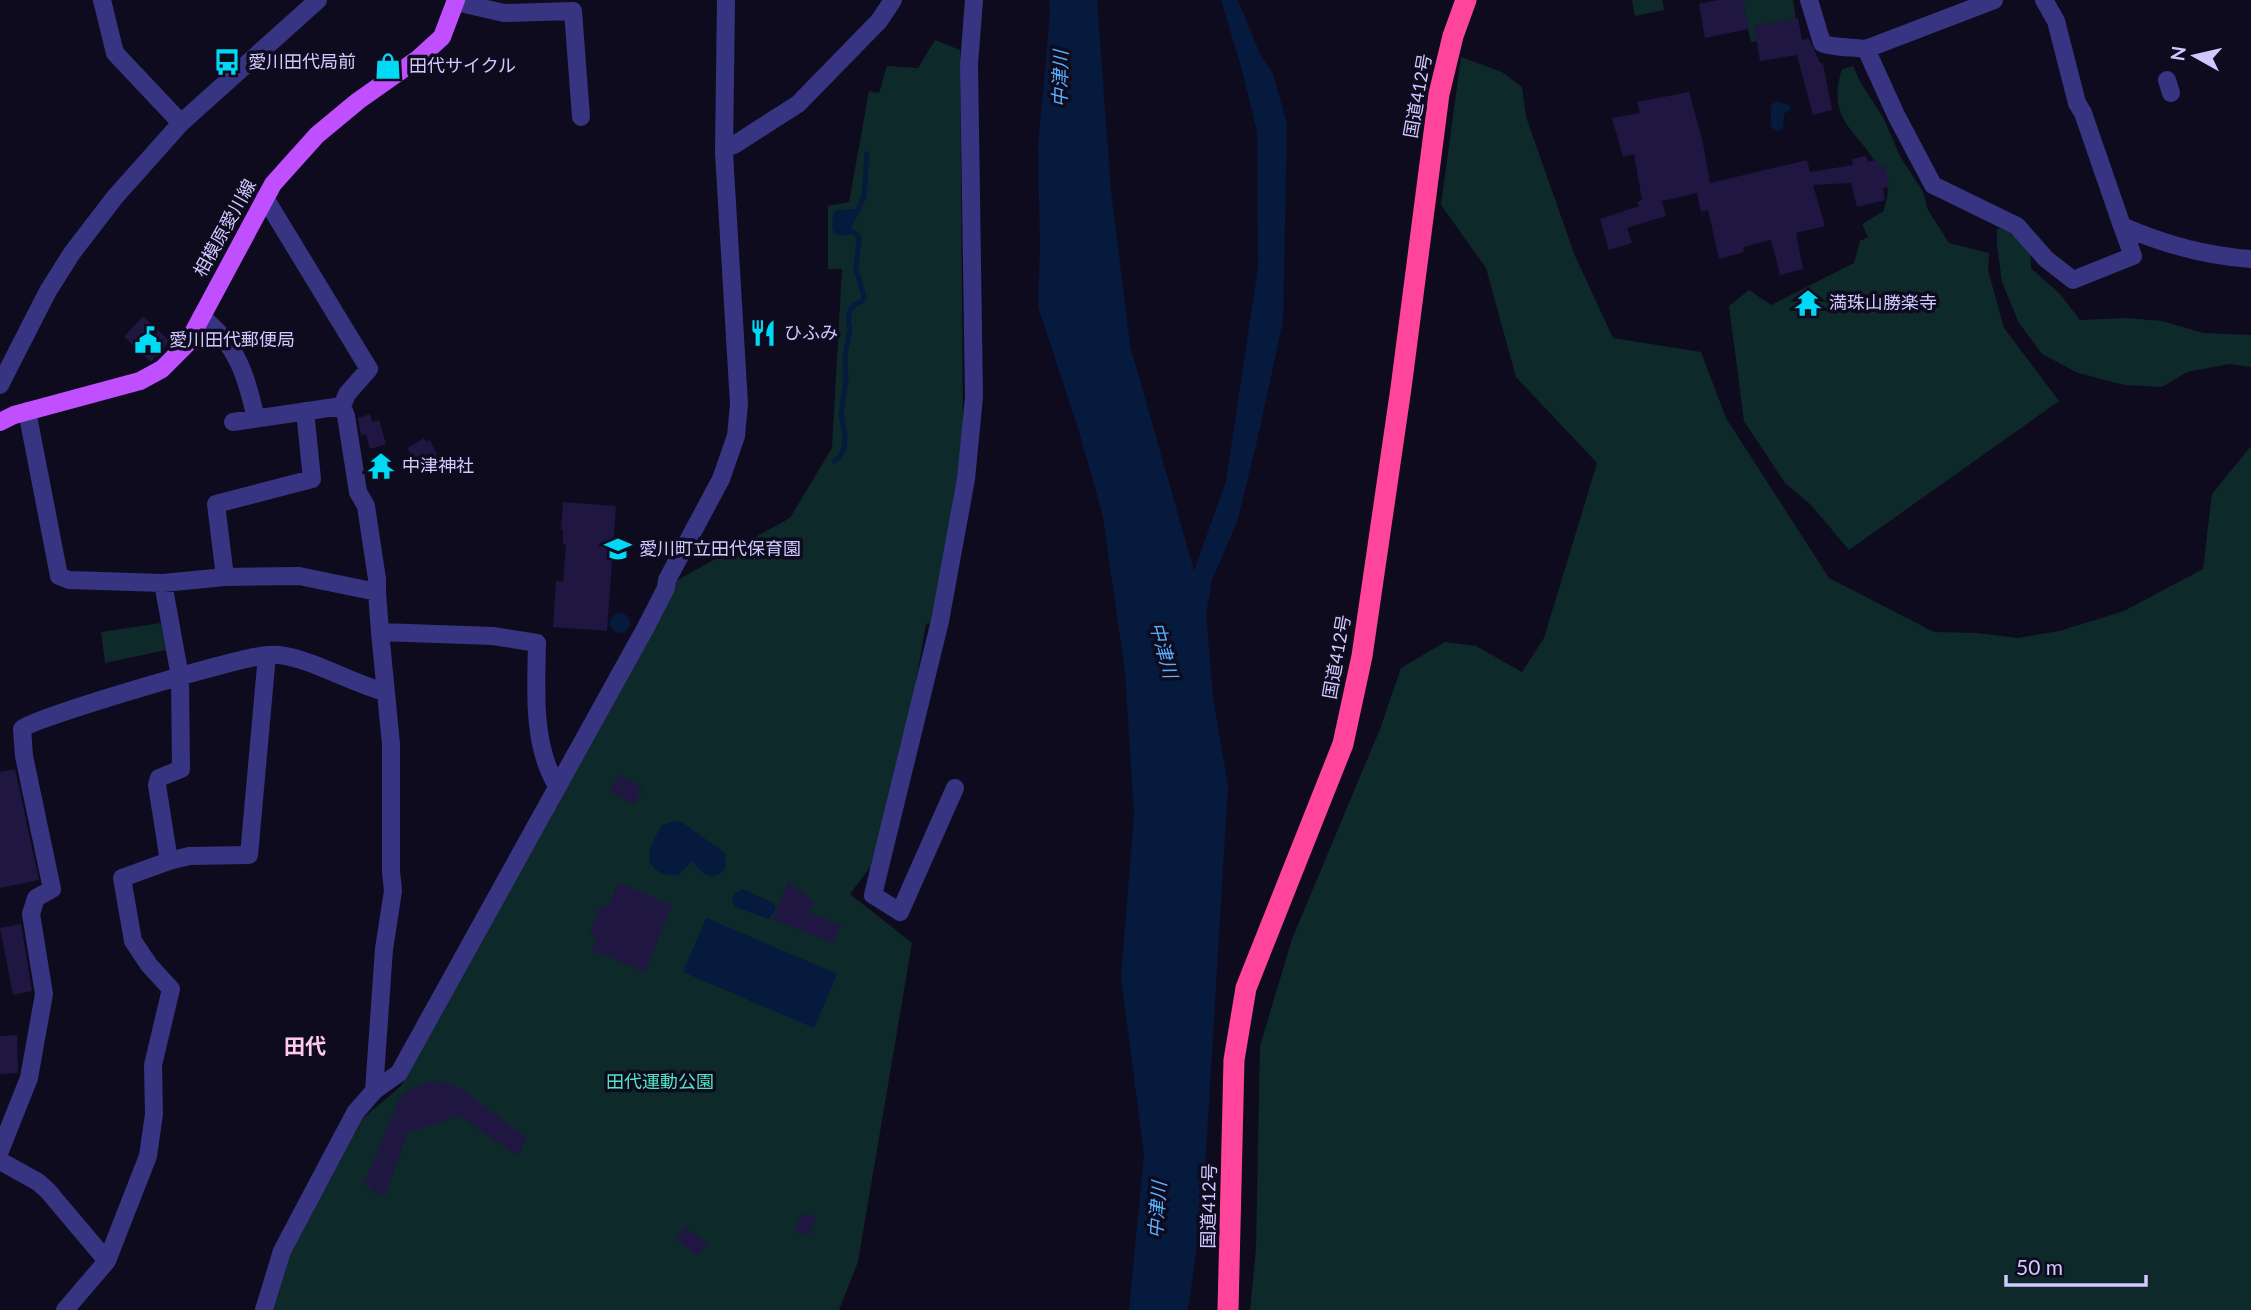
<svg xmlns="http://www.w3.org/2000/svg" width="2251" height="1310" viewBox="0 0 2251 1310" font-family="Lato,'Noto Sans JP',sans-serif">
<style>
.green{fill:#0e2929}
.water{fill:#061a3d}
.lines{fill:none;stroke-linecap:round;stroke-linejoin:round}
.stream{stroke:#061a3d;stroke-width:5}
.building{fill:#1f1641}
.street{stroke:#373481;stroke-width:18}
.primary{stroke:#c050ff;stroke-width:18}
.highway{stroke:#ff449b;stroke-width:21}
.labels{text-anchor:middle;stroke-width:7;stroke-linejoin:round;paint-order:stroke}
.poi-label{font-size:18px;fill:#d0c9ff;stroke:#0f0b1f;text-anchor:start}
.street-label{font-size:18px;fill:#d0c9ff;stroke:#0f0b1f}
.park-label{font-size:18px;fill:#50e4c1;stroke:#0f0b1f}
.water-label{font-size:19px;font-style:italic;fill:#57afff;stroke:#0f0b1f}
.quarter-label{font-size:21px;font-weight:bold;fill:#ffcbec;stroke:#0f0b1f}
</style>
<rect width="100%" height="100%" fill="#0f0b1f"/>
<!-- green -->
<path class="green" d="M1632,0H1662L1664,10L1635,16Z
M1741,0H1793L1798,34L1751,42Z
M935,40L960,50L963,428L956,492L931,623L926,624L906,740L871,866L850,894L912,943L858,1262L839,1310H274L290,1254L357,1123L401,1086L671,596L672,583L790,518L832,448L842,269H828V206L849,202L869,91L879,93L887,66L918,68Z
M1461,57L1502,72L1522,87L1526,117L1575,256L1613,338L1701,352L1726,418L1829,578L1934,632L1977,633L2018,638L2059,631L2124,611L2203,569L2212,494L2251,446V1310H1250L1256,1249L1260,1046L1292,939L1380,729L1401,668L1445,642L1476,646L1522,672L1544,638L1597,463L1516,377L1486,268L1441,205Z
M1853,66L1862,85L1883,117L1900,156L1923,192L1928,210L1949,243L1989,253L1988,270L2004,328L2059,401L1849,550L1811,505L1785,483L1744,421L1729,306L1749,290L1771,305L1854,263L1860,241L1868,237L1862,224L1884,211C1885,204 1888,196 1888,189C1888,185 1884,179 1882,174C1863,132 1824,124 1842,69Z
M2013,226L2030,241L2031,268L2060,294L2080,320L2126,318L2162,321L2203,333L2251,335V367L2229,364L2187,372L2162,387L2125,385L2078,373L2042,354L2019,323L2002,282L1997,245V229Z
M161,623L166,650L105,663L101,632Z"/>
<!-- water -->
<path class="water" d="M1049,0H1097L1111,191L1130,345L1194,571L1226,481L1258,268L1257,132L1242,70L1221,0H1238L1260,54L1273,74L1287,124L1283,321L1257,441L1237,522L1212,580L1206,614L1213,698L1228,785L1203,1202L1188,1310H1129L1144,1154L1121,977L1134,815L1125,672L1103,516L1078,428L1038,307L1040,249L1038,147L1050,15Z
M1777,101L1787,104L1791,109L1784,114L1783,127L1778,132L1771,127V105Z
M858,205L861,206L848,236L835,234L832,228L833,213L838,210L855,209Z
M610 623a10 10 0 1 1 20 0a10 10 0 1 1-20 0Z
M677,821L683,823L725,853L726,868C713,883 702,875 693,861L678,875C664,877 646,869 650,851C651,842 658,833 662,825Z
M743,889L773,903L776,909L769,919L735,907L732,900L734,894Z
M706,918L837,974L814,1028L683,972Z"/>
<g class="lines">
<!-- stream -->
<path class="stream" d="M857,212L864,196L867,154
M834,461L840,457L844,448L845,436L841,414L846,380L845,355L850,329L848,320L850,310L855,304L862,301L864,297L856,269L859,239L857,234L849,231L848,226"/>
</g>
<!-- building -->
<path class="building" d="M1718,0H1743L1749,29L1705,38L1699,4Z
M1798,18L1802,40L1809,38L1820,63H1823L1832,110L1813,115L1797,55L1760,61L1754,26Z
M1689,92L1703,143L1710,183L1807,160L1810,172L1853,165L1852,159L1866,156L1868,162L1877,160L1878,167L1885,166L1890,187L1883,188L1885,200L1857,207L1851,183L1813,185L1825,226L1796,233L1803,269L1780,275L1771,240L1743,247L1744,252L1719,259L1708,210L1701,212L1697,193L1662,201L1666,216L1627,228L1632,243L1609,250L1600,219L1639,206L1637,202L1642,200L1634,154L1623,157L1612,118L1640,113L1637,102Z
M143,316L170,341L151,362L124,337Z
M370,414L372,422L379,420L386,444L370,449L366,434L361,436L358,418Z
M424,438L426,442L430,440L438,457L418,468L407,448Z
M563,502L616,506L607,631L553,627L556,581L563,582L566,544H563V530L561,529Z
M15,769L39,880L0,888V772Z
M619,774L643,788L634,804L610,791Z
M788,882L815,902L808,912L841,925L833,943L773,919Z
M618,883L672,905L645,972L592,950L597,939L590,932L601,905L608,907Z
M21,924L32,991L13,995L0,928Z
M17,1035L18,1073L0,1074V1036Z
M433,1081L449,1084L464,1091L526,1138L518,1156L460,1116L408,1132L385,1196L371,1192L372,1187L364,1185L398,1101L406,1092L419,1085Z
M802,1213L816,1218L809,1236L795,1231Z
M685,1227L708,1244L698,1256L676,1239Z"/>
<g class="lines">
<!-- street -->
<path class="street" d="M102,0L115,53L181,123
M1809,0L1822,43C1832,48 1853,47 1866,49L1994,0
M2044,0L2056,21L2077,103L2083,113L2122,226C2163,244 2206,256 2251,259
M456,2L504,13L573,11L581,117
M1866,49L1896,115L1933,185L2017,226L2046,259L2073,280L2133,256L2122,226
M2167,80L2171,93
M725,148L734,145L798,104L879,21L893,0
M201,317C237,343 247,378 256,419
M0,385L48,291L72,253L115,197L181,123L318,0
M342,406L346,416L358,492L366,506L377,579V592
M27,411L59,576L69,580L163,583L225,577L299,576L377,592L380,632
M233,422L342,406L347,394L369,369L265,198
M225,577L216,504L312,479L305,411
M163,583L180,677L181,769L159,778L157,785L169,861L189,856L249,855L267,655
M955,788L900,912L873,895L940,621L966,479L974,397L969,64L974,0
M374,1091L384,949L393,891L391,871V744L380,632L493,636L537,643C536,690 532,745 557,786
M0,1151L29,1078L44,994L31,914L36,898L52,889L24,756L22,729C32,718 243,656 268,655C301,652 349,683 385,692
M0,1161L38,1182L48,1191L107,1261
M65,1310L107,1261L148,1156L154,1114L153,1065L171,989L149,965L133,941L122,878L169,861
M264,1310L282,1251L355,1113L374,1091L399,1073L646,627L666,588L667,580L721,479L736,436L739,404L724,153L726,0"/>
<!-- primary -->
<path class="primary" d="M0,422L14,415L140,381L162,369L187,344L273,184L317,135L358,101L419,58L442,37L456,0"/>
<!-- highway -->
<path class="highway" d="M1228,1310L1234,1060L1246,988L1343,744L1362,656L1401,388L1439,94L1453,36L1466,0"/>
</g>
<!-- icons -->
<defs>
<symbol id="bus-bare" viewBox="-9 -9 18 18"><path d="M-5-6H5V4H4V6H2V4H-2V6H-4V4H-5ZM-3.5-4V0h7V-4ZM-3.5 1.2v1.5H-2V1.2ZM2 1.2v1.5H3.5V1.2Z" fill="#00d9f4" stroke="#0f0b1f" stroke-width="2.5" paint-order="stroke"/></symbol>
<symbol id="shop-bare" viewBox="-9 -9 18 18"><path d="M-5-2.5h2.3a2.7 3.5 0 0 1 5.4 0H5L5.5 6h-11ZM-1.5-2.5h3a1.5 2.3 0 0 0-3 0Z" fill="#00d9f4" stroke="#0f0b1f" stroke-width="2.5" paint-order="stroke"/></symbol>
<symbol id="temple-bare" viewBox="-9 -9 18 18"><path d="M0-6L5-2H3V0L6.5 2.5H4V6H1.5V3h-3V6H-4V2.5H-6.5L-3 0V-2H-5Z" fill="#00d9f4" stroke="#0f0b1f" stroke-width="2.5" paint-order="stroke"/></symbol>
<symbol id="restaurant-bare" viewBox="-9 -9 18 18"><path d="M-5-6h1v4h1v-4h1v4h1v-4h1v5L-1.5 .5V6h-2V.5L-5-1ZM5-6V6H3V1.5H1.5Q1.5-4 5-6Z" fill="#00d9f4" stroke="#0f0b1f" stroke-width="2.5" paint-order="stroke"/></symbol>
<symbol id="civic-bare" viewBox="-9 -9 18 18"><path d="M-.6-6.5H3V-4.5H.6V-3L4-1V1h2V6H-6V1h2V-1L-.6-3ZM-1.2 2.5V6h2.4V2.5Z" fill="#00d9f4" stroke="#0f0b1f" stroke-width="2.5" paint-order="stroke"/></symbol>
<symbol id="school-bare" viewBox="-9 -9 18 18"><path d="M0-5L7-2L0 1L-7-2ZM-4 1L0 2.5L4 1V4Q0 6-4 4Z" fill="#00d9f4" stroke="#0f0b1f" stroke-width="2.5" paint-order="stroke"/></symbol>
</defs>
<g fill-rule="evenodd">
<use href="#bus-bare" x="208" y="43" width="38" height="38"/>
<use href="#shop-bare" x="369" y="47" width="38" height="38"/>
<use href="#temple-bare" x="1789" y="284" width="38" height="38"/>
<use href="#restaurant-bare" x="744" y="314" width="38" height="38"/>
<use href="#civic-bare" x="129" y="321" width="38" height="38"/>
<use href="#temple-bare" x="362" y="447" width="38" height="38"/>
<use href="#school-bare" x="599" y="530" width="38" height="38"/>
</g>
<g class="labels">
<!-- poi labels -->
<g class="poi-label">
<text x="248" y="68">愛川田代局前</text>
<text x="409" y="72">田代サイクル</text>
<text x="1829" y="309">満珠山勝楽寺</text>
<text x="784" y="339">ひふみ</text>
<text x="169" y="346">愛川田代郵便局</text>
<text x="402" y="472">中津神社</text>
<text x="639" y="555">愛川町立田代保育園</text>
</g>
<!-- street labels -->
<g class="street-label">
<text transform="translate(1418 96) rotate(-80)" y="6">国道412号</text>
<text transform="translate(225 228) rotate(-61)" y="6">相模原愛川線</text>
<text transform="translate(1337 657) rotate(-80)" y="6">国道412号</text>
<text transform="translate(1209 1206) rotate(-89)" y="6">国道412号</text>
</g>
<!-- park labels -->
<g class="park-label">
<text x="660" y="1088">田代運動公園</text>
</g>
<!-- water labels -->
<g class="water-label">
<text transform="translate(1060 79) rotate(-89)" y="7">中津川</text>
<text transform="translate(1164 650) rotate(75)" y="7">中津川</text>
<text transform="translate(1157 1210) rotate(-86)" y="7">中津川</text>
</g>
<!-- quarter labels -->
<g class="quarter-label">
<text x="305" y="1054">田代</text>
</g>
</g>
<!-- north arrow -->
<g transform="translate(2195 56) rotate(278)" stroke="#0f0b1f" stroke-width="5" paint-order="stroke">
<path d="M0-5L12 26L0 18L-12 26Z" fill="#d0c9ff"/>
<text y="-10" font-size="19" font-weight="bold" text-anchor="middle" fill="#d0c9ff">N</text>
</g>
<!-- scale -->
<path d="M2006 1275v10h140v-10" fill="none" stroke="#d0c9ff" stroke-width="3.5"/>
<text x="2016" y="1275" font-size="21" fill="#d0c9ff" stroke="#0f0b1f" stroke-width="5" paint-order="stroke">50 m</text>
</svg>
